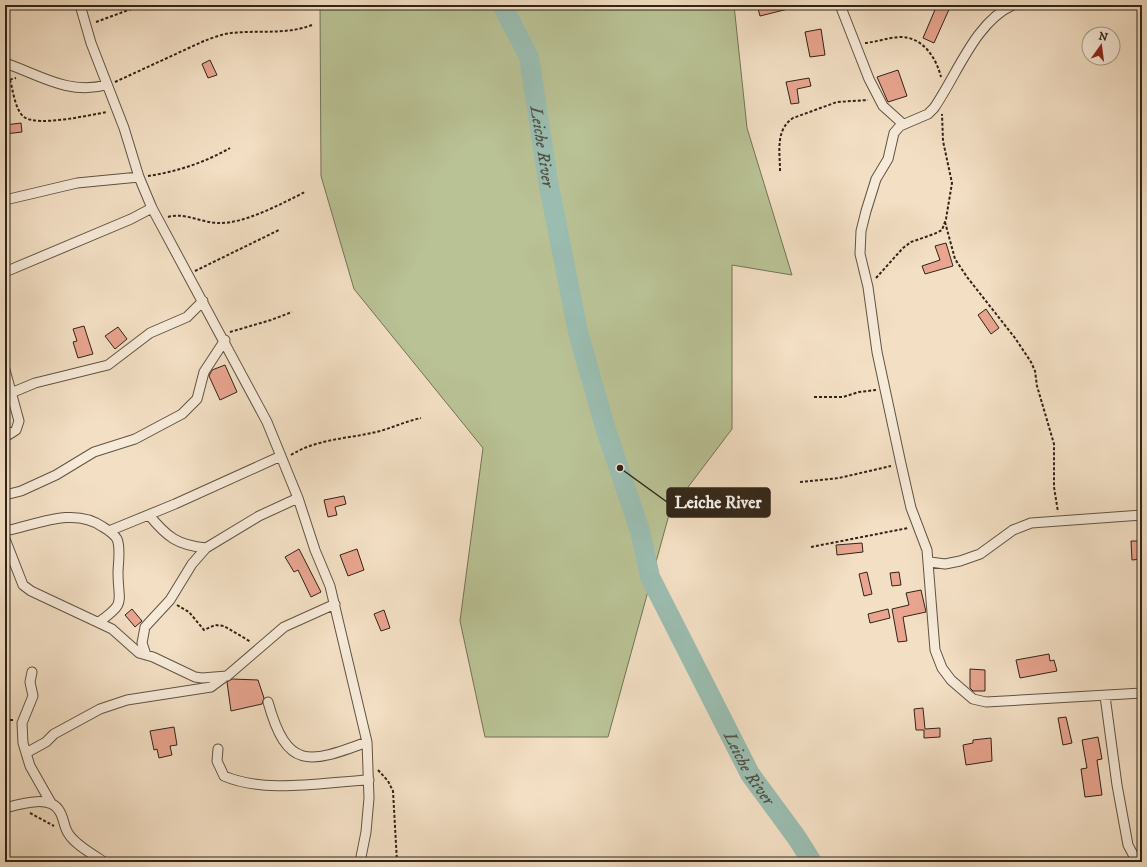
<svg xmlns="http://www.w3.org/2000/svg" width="1147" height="867" viewBox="0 0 1147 867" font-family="'IM FELL DW Pica',serif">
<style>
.green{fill:#b9c295;stroke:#747356}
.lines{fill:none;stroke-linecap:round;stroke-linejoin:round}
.river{stroke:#9bbdb1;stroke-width:20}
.building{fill:#e9a590;stroke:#302418}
.street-casing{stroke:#615343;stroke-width:11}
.path{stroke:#302418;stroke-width:2;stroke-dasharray:3 2;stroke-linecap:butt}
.street{stroke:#f7ead9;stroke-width:9}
.labels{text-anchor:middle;stroke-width:3.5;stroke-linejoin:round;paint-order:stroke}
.water-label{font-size:17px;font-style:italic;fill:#505246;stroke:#f7ead9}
.leader{fill:none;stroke:#302418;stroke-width:1.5}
.callout-dot{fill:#302418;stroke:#f7ead9;stroke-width:1.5}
.callout{fill:#302418;stroke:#302418;stroke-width:1.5}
.callout-label{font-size:17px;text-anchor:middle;font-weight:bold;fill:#fff}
</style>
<rect width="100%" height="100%" fill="#f3dfc4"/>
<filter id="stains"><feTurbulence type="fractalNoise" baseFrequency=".005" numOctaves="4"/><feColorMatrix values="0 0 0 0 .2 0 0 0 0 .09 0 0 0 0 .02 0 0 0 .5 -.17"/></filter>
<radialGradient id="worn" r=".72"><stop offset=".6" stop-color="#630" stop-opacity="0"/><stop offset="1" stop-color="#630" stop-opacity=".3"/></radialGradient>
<!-- green -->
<path class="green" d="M320,5H734L747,128L792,275L732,265V429L670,511L608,737H485L460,621L483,448L354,289L321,176Z"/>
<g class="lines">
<!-- river -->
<path class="river" id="s1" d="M502,5L529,57L548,181L578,332L605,427L640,531L650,577L750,774L797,838L812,862"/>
</g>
<!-- building -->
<path class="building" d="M757,5H792V8L760,16Z
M937,5H951L934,43L923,38Z
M821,29L825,55L810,57L805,32Z
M210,60L217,75L208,78L202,64Z
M898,70L907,96L888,102L877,77Z
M809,78L811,86L797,89L799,103L791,104L786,82Z
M21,123L22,132L5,134V125Z
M946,243L953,266L925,274L922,266L940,260L935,246Z
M986,309L999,328L991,334L978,315Z
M84,326L93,354L78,358L73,342L77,341L73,329Z
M118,327L127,339L115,349L105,336Z
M225,365L237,392L220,400L209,376L212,370Z
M344,496L346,504L335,507L337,515L328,517L324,500Z
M1131,541H1142V559L1132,560Z
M862,543L863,552L837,555L836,545Z
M299,549L321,592L311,597L298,570L294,572L285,557Z
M357,549L364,570L348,576L340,555Z
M867,572L872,594L864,596L859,574Z
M899,572L901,585L892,586L890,573Z
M921,590L926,612L903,617L907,641L898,642L892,609L909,605L906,593Z
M132,609L142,621L135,627L125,615Z
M888,609L890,618L870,623L868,614Z
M384,610L390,628L381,631L374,614Z
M1049,654L1050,661L1054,660L1057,671L1020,678L1016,660Z
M970,669L985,670V691H973L970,688Z
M232,679L258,680L264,698L262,704L231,711L227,682Z
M923,708L925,729L940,728V737L924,738V730H916L914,709Z
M1066,717L1072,743L1063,745L1058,718Z
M174,727L177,745L170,746L172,755L159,758L157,749L154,750L150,731Z
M1098,737L1102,759L1097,760L1102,795L1085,797L1081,769L1087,768L1082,740Z
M991,738L992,761L966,765L963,745L973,743V740Z"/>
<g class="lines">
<defs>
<path id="street" d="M80,5L91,43L124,128L139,177L152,208L267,422L298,498L315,550L330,586L367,742L369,798L366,832L360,862
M840,5L869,79L883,106L903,124
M1013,5C975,22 957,75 934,108L928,114L900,126L894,133L888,159L876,179L866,211L861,231L860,254L868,287L877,352L901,464L911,508L927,550L935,650L942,668L951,680L973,699L986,702L1142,693
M5,63C40,75 68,95 106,85
M5,200L77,183L139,177
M5,272L131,219L152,208
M5,370L19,421L16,430L5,437
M11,393L35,383L108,365L150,333L187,317L203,301
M5,495L21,491L56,475L94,452L135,439L182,414L197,399L204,372L225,340
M149,515C167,537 177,545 206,548
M5,531C36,525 74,506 103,527C108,530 114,534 117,539C121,548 118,564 118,573C118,603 127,602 99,622
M109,531L175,504L281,456
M5,539L23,585L31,591L112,629L139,653L153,657L195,677L202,678L227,676L284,627L335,604
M930,562L945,564L960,561L980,554L1013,530L1031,523L1142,515
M146,655L142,643L145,627L170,600L192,564L206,548L259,516L298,498
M32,672L30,682L33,696L22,723L23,743L30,766L51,803
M1105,696L1117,785L1128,845L1137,862
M268,702C287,770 308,764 367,742
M218,749L217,761L224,776C266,794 324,782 369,780
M26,753L46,742L54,734L100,709L127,700L211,687L223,678
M5,808C20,804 51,794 60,812C64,819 64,827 68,833C75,845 93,854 104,862"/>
</defs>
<!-- street casing -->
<use href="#street" class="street-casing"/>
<!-- path -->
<path class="path" d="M96,22L142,5
M865,43C876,42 887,38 899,37C922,36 936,57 941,77
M10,80C13,90 15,110 24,117C38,127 90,115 107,112
M5,81L16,78
M115,82L204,41C212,38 222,34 231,33C258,30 286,35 312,25
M780,171C780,152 775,130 793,118L837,102L868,100
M148,176C176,172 206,162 230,148
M168,217C185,212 201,223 219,223C244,224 283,203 305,192
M945,222L955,259L967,277L1015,338L1031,362L1035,371L1037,386L1054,444V487L1058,512
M195,271L279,230
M876,278L903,248L911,242L934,234L942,230L946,219L952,183L943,141L942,114
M230,332L271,320L292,312
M814,397H843L859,392L876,390
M291,455C318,438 350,439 380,431C394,427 407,421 421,418
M800,482L839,478L891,466
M811,547L908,528
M177,605L189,612L204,630L215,625L224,626L251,642
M5,720H14
M378,770L388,781L393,791L397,862
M30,813L54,826"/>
<!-- street -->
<use href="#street" class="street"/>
</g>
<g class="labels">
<!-- water labels -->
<g class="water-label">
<text dy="6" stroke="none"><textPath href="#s1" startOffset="149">Leiche River</textPath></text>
<text dy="6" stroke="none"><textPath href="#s1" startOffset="809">Leiche River</textPath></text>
</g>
</g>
<!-- callouts -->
<path class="leader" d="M620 468L667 502"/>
<circle class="callout-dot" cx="620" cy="468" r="4"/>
<rect class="callout" x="667" y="488" width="103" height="29" rx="4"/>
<g class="callout-label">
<text x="718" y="508">Leiche River</text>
</g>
<!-- margin -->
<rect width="1147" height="867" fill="none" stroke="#f3dfc4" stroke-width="20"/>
<rect x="6" y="6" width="1135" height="855" fill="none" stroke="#302418" stroke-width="2"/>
<rect x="10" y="10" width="1127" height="847" fill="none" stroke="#302418"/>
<!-- north arrow -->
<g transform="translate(1101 46) rotate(14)"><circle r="19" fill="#f7ead9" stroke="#a79b8c"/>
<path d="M0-3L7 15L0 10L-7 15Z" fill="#8f2418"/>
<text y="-6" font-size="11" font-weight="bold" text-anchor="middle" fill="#302418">N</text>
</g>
<rect width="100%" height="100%" filter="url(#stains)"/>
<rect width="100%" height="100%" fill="url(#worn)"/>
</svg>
